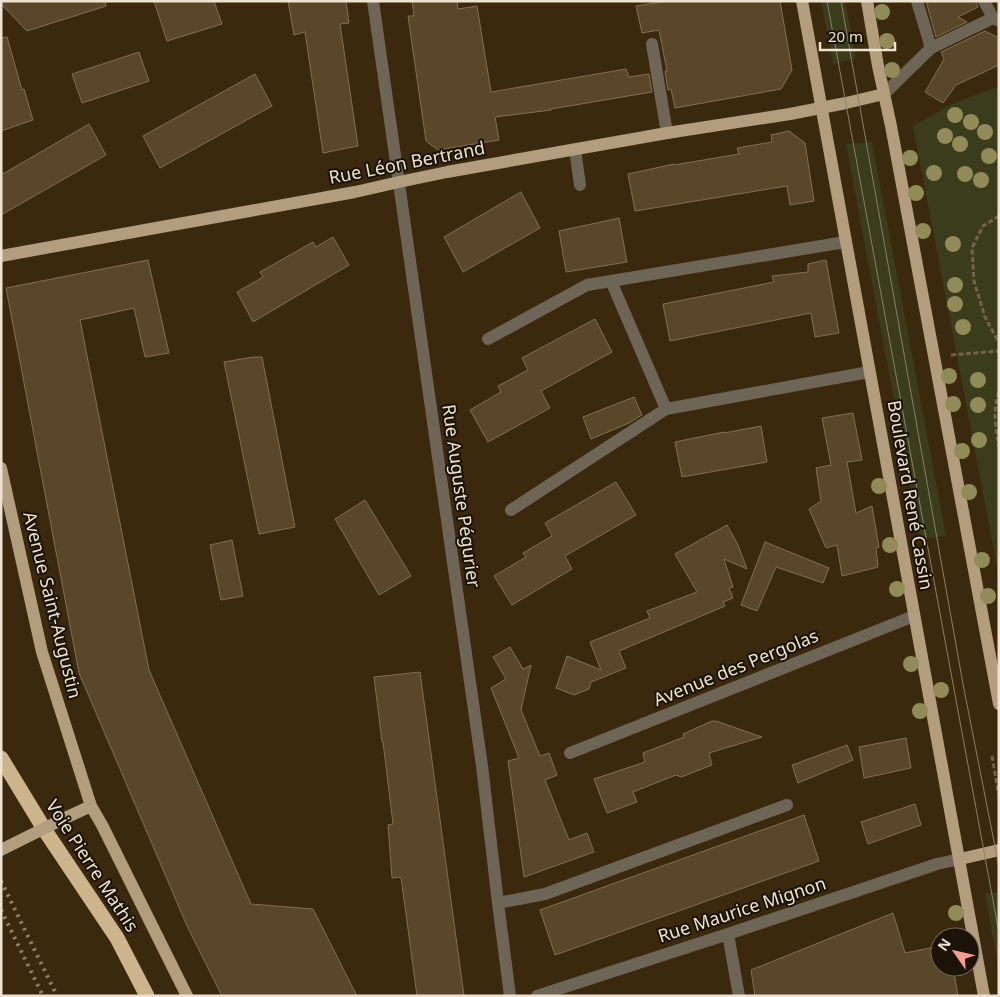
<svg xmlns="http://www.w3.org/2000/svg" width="1000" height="997" viewBox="0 0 1000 997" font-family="'Noto Sans',sans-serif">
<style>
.green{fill:#3b3c1c}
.building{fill:#5a472a;stroke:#836f52}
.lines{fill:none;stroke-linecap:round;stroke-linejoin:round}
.path{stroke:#72634a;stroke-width:3;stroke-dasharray:5 2.5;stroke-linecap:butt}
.minor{stroke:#6f6556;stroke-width:12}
.major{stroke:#b29e7e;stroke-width:12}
.highway{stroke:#ccb48d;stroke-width:15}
.tram{stroke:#8d7e67;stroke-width:1}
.rail{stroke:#8d7e67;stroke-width:4;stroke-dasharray:2.5 5;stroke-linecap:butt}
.major-bridge{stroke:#b29e7e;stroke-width:12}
.tree{fill:#918b58}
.labels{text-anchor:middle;stroke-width:4;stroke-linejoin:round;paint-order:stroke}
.street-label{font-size:18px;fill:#eee2d2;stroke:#1b1308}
</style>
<rect width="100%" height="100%" fill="#3a290c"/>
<!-- green -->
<path class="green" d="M821,1H845L856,58L833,64Z
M999,86V577L913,126L950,105Z
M872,142L946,536L920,539L846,144Z
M999,892V970L985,894Z"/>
<!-- building -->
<path class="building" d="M1,1H105L106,6L27,31L1,4Z
M154,1H214L222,24L167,41Z
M288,1H346L349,23L340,24L358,146L323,153L305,32L294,35Z
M412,1H457L458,9L477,6L491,92L626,69L629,77L649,74L652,92L551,109V110L495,117L499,140L438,150L426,141L408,16H414Z
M667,1H780L792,70L781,89L675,108L671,89L668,90L665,71H667L659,30L642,33L636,6Z
M926,1H976L978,7L958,17L967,22L936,37Z
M985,31L999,38V65L956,85L943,103L925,92L944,59L941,52Z
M7,37L22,90L24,89L33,120L1,131V38Z
M139,52L149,81L82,103L72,74Z
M255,74L272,106L160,168L143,136Z
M89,124L106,155L1,215V175Z
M789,131L805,143L814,201L790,205L787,186L635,211L628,174L674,164V165L739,154L737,148L772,142L771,135Z
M521,192L540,228L463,272L444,237Z
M619,218L627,262L566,272L559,231Z
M333,237L349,265L253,322L237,292L263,277L260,272L313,242L316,247Z
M148,260L169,353L145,357L134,308L80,320L149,670L251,904L313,909L357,996H222L187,926L79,673L6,288Z
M826,260L839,333L815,337L811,313L670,341L663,304L774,282L772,276L808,272V264Z
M595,319L612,352L541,391L550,408L488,442L470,410L501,392L498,386L528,370L522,358Z
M253,357H262L295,527L259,534L224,362Z
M634,397L642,415L629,423L591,439L583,417Z
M853,413L862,460L847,462L856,513L872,506L879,547L876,548L878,567L842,576L837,545L826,548L809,509L821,501L816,468L831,465L822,418Z
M761,426L767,462L682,477L675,442L724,432V433Z
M616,482L636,515L565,556L572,569L512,605L494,576L526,557L523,553L552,536L545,523Z
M365,500L411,576L379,595L335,519Z
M727,525L738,545L747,569L724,559L733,587L729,588L733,598L723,602L725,606L619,651L626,668L591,682L589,689L574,695L556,688L567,656L601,670L590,642L650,618L647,611L697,592L675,554Z
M232,540L243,596L221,600L210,545Z
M765,542L829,568L823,583L776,567L757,611L741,605Z
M510,647L523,669L531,665L521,710L540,756L549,753L557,775L545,780L569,840L587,833L594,852L524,877L508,761L519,758L491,688L506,679L493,657Z
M420,672L449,886L464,996H417L401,877L392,878L388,825L393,824L383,742H382L374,677Z
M712,721H716L762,737L709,753L712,765L681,777L676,775L633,792L637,802L607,813L594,779L645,762L643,753L684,737L683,734Z
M906,738L911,768L864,778L859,747Z
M847,745L853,760L798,783L792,765Z
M915,804L921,825L868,844L861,822Z
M804,815L819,861L555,955L540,910Z
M893,913L905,953L940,946V967H953L958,996H755L751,970Z"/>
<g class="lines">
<!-- path -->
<path class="path" d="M999,216L983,226L972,248L974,281L985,317L999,343
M951,355L999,351
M999,392C992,410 996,430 999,449
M992,756L999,797"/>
<!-- minor -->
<path class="minor" d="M373,1L482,766L498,903L510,996
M917,1L931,48
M984,1L993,18L999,21
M652,44L667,133
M884,94L931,48L993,18
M575,150L580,185
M611,281L666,409
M488,339L587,285L845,242
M511,510L666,409L869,372
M570,753L914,616
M498,903L545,894L787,805
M728,934L739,996
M537,996L728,934L937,864L960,859"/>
<!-- major -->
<path class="major" d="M802,1L984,996
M867,1L878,66L891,126L999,704
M1,256L355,192L399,182L447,172L667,133L790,114L846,103L884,94
M1,468L42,652L91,806L102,825L187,996
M65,818L91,806
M960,859L999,850"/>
<!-- highway -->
<path class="highway" d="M1,758L46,832L117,938L147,996"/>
<!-- tram -->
<path class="tram" d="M827,1L999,933
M841,1L963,684L999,867"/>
<!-- rail -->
<path class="rail" d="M1,881L57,996
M1,910L43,996"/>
<!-- major-bridge -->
<path class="major-bridge" d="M1,850L65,818"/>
</g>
<!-- trees -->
<g class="tree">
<circle cx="882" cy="12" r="8"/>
<circle cx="887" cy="41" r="8"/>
<circle cx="892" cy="70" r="8"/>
<circle cx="955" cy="115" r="8"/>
<circle cx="971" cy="122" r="8"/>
<circle cx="985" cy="132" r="8"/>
<circle cx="945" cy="136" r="8"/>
<circle cx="960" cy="144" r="8"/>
<circle cx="989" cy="156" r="8"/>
<circle cx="910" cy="158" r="8"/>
<circle cx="934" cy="173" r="8"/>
<circle cx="965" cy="174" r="8"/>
<circle cx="981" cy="180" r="8"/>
<circle cx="916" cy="193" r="8"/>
<circle cx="923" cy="231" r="8"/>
<circle cx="953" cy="244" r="8"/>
<circle cx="955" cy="285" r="8"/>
<circle cx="955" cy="304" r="8"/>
<circle cx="963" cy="327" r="8"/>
<circle cx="949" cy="376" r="8"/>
<circle cx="978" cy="380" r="8"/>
<circle cx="953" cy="404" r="8"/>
<circle cx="978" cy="405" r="8"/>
<circle cx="979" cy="440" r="8"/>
<circle cx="962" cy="451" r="8"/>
<circle cx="879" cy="486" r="8"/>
<circle cx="969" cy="492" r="8"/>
<circle cx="890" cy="545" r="8"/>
<circle cx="982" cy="560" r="8"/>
<circle cx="897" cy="589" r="8"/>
<circle cx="988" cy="596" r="8"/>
<circle cx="911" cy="664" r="8"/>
<circle cx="941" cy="690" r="8"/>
<circle cx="920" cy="711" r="8"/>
<circle cx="956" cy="913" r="8"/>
</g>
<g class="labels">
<!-- street labels -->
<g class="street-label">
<text transform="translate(407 163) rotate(-11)" y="6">Rue Léon Bertrand</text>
<text transform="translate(910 495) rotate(80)" y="6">Boulevard René Cassin</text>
<text transform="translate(461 496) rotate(82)" y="6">Rue Auguste Pégurier</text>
<text transform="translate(52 605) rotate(76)" y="6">Avenue Saint-Augustin</text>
<text transform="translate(736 668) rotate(-22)" y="6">Avenue des Pergolas</text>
<text transform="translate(92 866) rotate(57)" y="6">Voie Pierre Mathis</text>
<text transform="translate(742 910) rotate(-18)" y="6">Rue Maurice Mignon</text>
</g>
</g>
<!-- border -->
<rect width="1000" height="997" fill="none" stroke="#eee2d2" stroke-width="5"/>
<!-- north arrow -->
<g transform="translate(955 952) rotate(304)"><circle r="24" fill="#1b1308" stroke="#6f6659"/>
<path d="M0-4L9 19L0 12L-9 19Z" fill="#f59c95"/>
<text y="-8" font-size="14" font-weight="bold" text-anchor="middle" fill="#eee2d2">N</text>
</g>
<!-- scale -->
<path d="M820 42v8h75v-8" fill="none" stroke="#eee2d2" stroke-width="2.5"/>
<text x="828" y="42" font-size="15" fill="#eee2d2" stroke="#1b1308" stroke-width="4" paint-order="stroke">20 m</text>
</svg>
